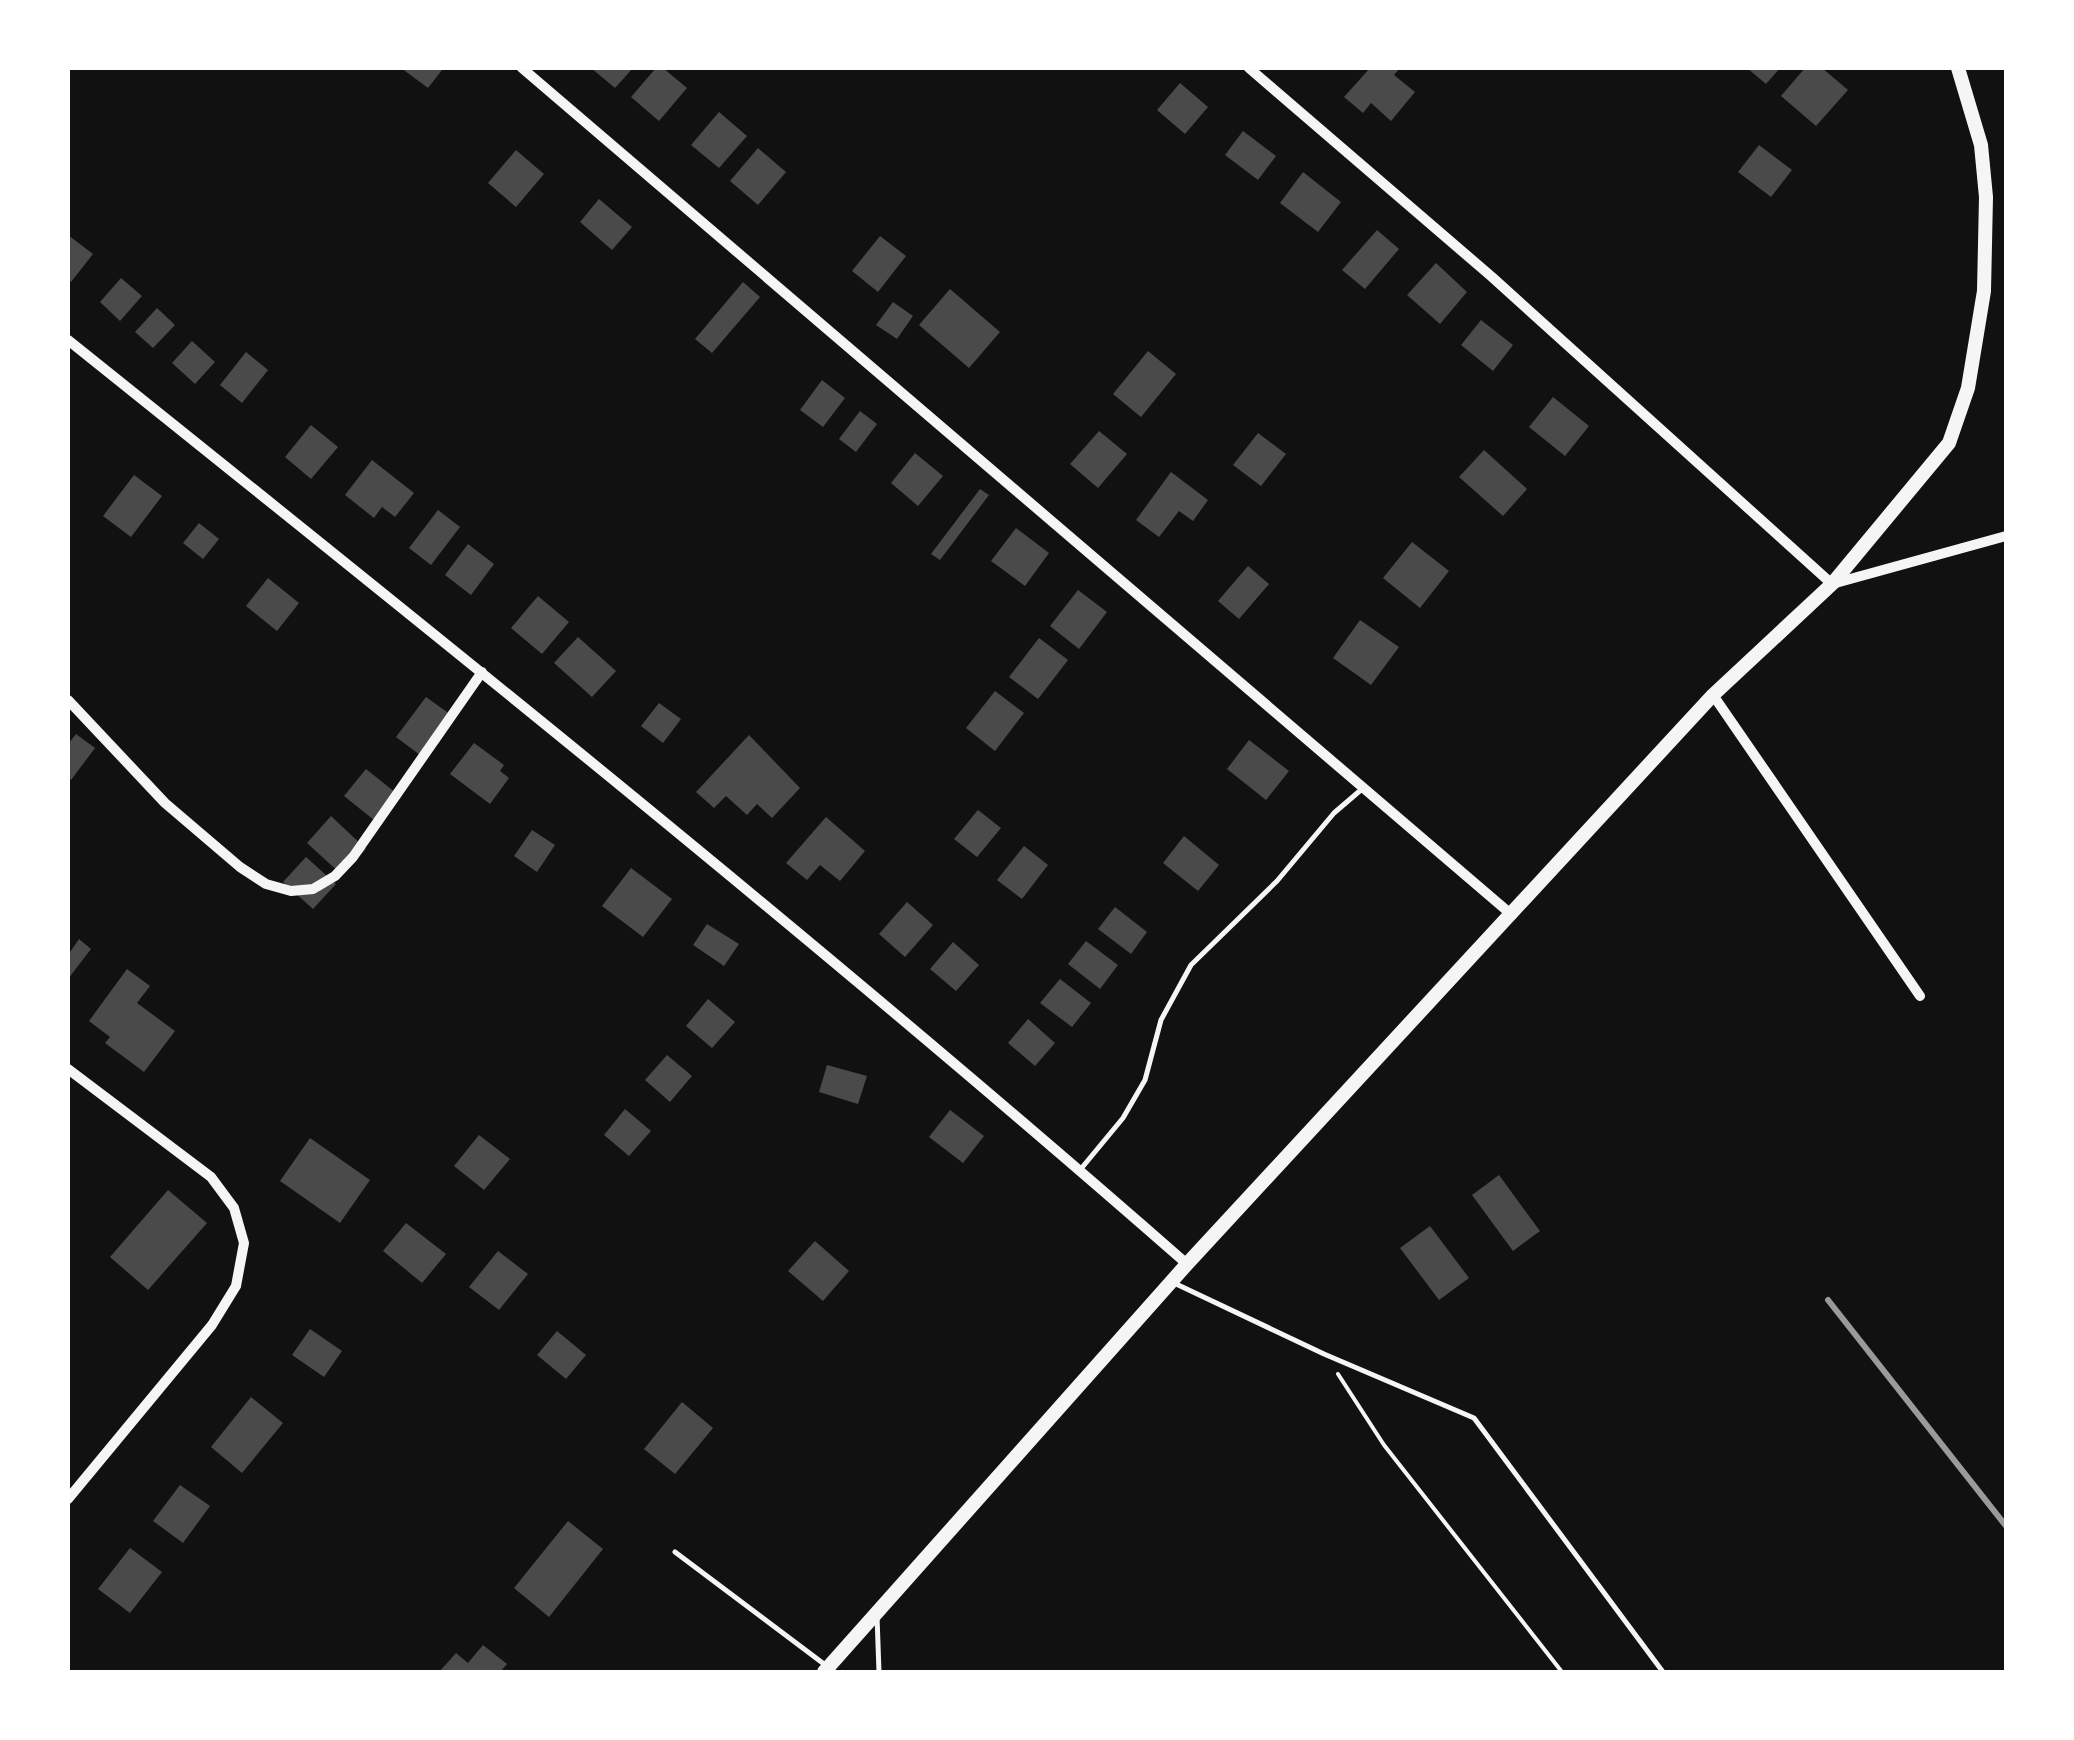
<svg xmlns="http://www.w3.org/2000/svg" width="2074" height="1740" viewBox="0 0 2074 1740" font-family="'Source Serif 4',serif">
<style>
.building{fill:#4a4a4a}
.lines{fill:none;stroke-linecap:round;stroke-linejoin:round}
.path{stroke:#f5f5f5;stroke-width:4}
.service{stroke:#f5f5f5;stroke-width:5}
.minor{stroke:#f5f5f5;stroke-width:10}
.tertiary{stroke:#f5f5f5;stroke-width:14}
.rail{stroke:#9a9a9a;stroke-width:6}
</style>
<rect width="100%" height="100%" fill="#111"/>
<!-- building -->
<path class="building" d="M401,68H438L442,70L428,88Z
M591,68H633L615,88Z
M656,68H663L687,88L659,121L631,97Z
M1370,68H1400L1394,75L1415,92L1391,121L1371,103L1363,113L1344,97Z
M1747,68H1780L1766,84Z
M1805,68H1822L1848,90L1816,126L1781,96Z
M1180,83L1208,107L1185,134L1157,110Z
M719,112L747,136L719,168L691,145Z
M1243,131L1276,156L1258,180L1225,155Z
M1759,145L1792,170L1771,197L1738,172Z
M758,148L786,172L758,205L730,181Z
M516,150L544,174L516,207L488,183Z
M1303,172L1341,202L1318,232L1280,203Z
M599,199L632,227L612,250L580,222Z
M1377,230L1399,249L1365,289L1342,270Z
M68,235L93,254L71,282L68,280Z
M880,236L906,256L878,292L852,271Z
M1436,263L1467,292L1440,324L1407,295Z
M121,278L142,296L120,321L100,302Z
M743,282L760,297L712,353L695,339Z
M950,289L1000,332L969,368L919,325Z
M893,302L913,316L897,339L876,325Z
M157,308L175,325L153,348L135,332Z
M1481,320L1513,345L1493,371L1461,345Z
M192,341L215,362L195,384L172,363Z
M1148,351L1176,374L1141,417L1113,394Z
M246,352L268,370L242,403L220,385Z
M822,380L845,398L823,427L800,410Z
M1553,397L1589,426L1565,456L1529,427Z
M860,411L877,424L856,452L839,439Z
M311,425L338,447L311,479L285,457Z
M1099,431L1127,454L1098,488L1070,464Z
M1258,433L1286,454L1261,486L1233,465Z
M1484,450L1527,489L1503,516L1459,477Z
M915,453L943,476L918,506L891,483Z
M372,460L414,493L395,517L382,507L374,518L345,495Z
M1171,472L1208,500L1193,521L1179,511L1159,537L1136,520Z
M134,475L162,496L131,537L103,516Z
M980,489L989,495L940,560L931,554Z
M438,510L460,527L431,565L409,548Z
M199,523L219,539L203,559L183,543Z
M1016,528L1049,553L1025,586L991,561Z
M1412,542L1449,571L1420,608L1383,578Z
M468,544L494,564L471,595L445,575Z
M1248,566L1269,584L1239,619L1218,601Z
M268,578L299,603L277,631L246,606Z
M1078,590L1107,612L1079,649L1050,626Z
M538,596L569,622L542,654L511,628Z
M1360,620L1399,647L1371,685L1333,658Z
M578,637L616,671L592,697L554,663Z
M1039,638L1068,660L1038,699L1009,677Z
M995,691L1024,713L995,751L966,728Z
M426,697L454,717L424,758L396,737Z
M659,703L681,719L663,743L641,726Z
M76,734L95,748L71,780L68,777V744Z
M749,735L800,788L772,818L757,804L747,815L726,796L714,808L696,792Z
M1249,740L1289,771L1266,800L1227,769Z
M474,743L504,765L500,771L509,778L490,804L450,774Z
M366,769L401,797L379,824L344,796Z
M978,810L1001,828L977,857L954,839Z
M331,816L366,849L342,875L307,843Z
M826,817L865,851L840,881L820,865L807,880L786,863Z
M532,830L555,845L537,872L514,856Z
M1184,836L1219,865L1198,891L1163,863Z
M1024,846L1048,865L1022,899L997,880Z
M306,857L336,884L313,909L283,882Z
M631,868L672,899L643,937L602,906Z
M907,902L933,925L905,957L879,934Z
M1115,907L1147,932L1131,954L1098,929Z
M707,924L739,944L724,966L693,945Z
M79,939L91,949L68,979V955Z
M1086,941L1118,965L1100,989L1068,964Z
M953,942L979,965L956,991L930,969Z
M127,969L150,986L137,1003L175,1031L144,1072L105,1043L110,1037L89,1021Z
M1060,979L1091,1003L1072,1027L1040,1003Z
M708,999L735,1022L712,1048L686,1026Z
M1028,1019L1055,1043L1035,1066L1008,1043Z
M667,1055L692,1076L670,1102L645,1080Z
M827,1065L867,1076L858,1104L819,1092Z
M625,1109L651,1131L629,1156L604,1135Z
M950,1110L984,1136L963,1163L929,1137Z
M479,1135L510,1159L484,1190L454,1166Z
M310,1138L370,1180L340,1223L280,1181Z
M1499,1175L1540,1231L1513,1251L1472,1195Z
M168,1190L207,1223L148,1290L110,1257Z
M406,1223L446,1254L422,1283L383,1251Z
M1430,1226L1469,1278L1439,1300L1400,1248Z
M815,1241L849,1271L823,1301L788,1271Z
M498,1251L528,1274L499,1310L469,1287Z
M310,1329L342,1351L324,1377L292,1355Z
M557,1331L586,1355L566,1379L537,1355Z
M251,1397L283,1423L242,1473L211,1447Z
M682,1402L713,1428L675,1474L644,1449Z
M180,1485L210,1506L183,1543L153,1521Z
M568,1521L603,1549L549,1617L514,1588Z
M130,1548L162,1572L130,1613L98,1589Z
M483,1645L507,1664L500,1672H439L456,1653L468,1663Z"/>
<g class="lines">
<!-- path -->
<path class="path" d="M1338,1374L1384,1445L1562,1672"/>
<!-- service -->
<path class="service" d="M1080,1170L1123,1118L1145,1080L1161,1020L1191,965L1277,881L1334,813L1362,789
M1174,1283L1324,1354L1474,1418L1663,1672
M675,1552L828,1667
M877,1616L879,1672"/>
<!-- minor -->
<path class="minor" d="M522,68L1512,915
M1249,68L1492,277L1832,584L2006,536
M68,340C445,642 823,945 1187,1264
M1713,695L1920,996
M68,700L165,803L240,867L266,884L291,891L313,889L335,876L353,857L482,672
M68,1069L211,1177L234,1208L244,1243L236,1286L212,1325L68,1499"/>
<!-- tertiary -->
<path class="tertiary" d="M824,1672L1187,1264L1713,695L1832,584L1949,443L1968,388L1984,291L1986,197L1981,145L1958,68"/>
<!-- rail -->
<path class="rail" d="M1828,1300L2006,1526"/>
</g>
<!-- border -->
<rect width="2074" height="1740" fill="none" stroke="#ffffff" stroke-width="140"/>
</svg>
